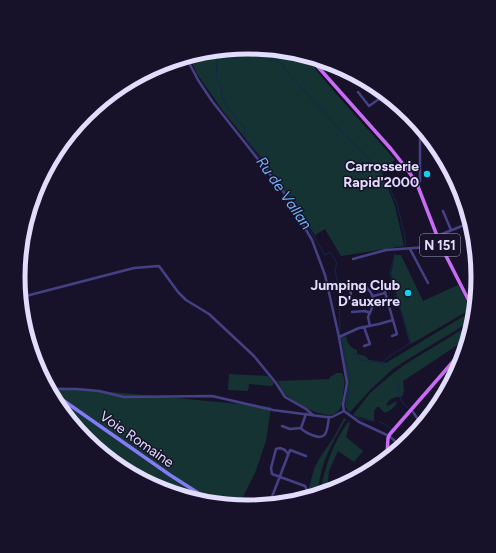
<svg xmlns="http://www.w3.org/2000/svg" width="496" height="553" viewBox="0 0 496 553" font-family="Figtree,sans-serif">
<style>
.green{fill:#163333}
.lines{fill:none;stroke-linecap:round;stroke-linejoin:round}
.stream{stroke:#13264d;stroke-width:1}
.minor{stroke:#464185;stroke-width:2.5}
.secondary{stroke:#837af6;stroke-width:3.5}
.primary{stroke:#c86bf5;stroke-width:3.5}
.poi-dot{fill:#16d0f0;stroke:#171229;stroke-width:1.5}
.labels{text-anchor:middle;stroke-width:3;stroke-linejoin:round;paint-order:stroke}
.shield{fill:#171229;stroke:#a5a0bd;stroke-width:1}
.shield-label{font-size:13px;font-weight:bold;fill:#e2ddfd}
.poi-label{font-size:14px;font-weight:bold;fill:#e2ddfd;stroke:#171229;text-anchor:end}
.street-label{font-size:14px;fill:#e2ddfd;stroke:#171229}
.water-label{font-size:15px;font-style:italic;fill:#72b3f6;stroke:#171229}
.rim{fill:none;stroke:#e2ddfd;stroke-width:5}
</style>
<rect width="100%" height="100%" fill="#171229"/>
<!-- green -->
<path class="green" d="M248,47L307,58C334,94 366,126 395,160L381,170L395,206L404,246L341,256L325,229L315,235L264,161L223,111L197,74L190,58Z
M395,255H401L423,301L458,285L471,309L411,344L391,274Z
M469,313L471,314L469,321L458,329L405,361L393,369L371,389L350,412L345,407L348,383L341,338L346,336C348,344 349,347 357,350V354L365,356L369,360L377,361L386,363Z
M468,326L466,339L438,358L403,381L404,391L402,397C395,396 389,399 386,405L388,406L397,401C396,407 390,411 385,413L379,407H377L374,411V421L355,416L353,415L370,393L391,375L404,365Z
M337,373H342C346,380 344,387 343,394C343,402 342,410 334,414C323,419 295,403 286,395C282,391 280,386 278,381L330,379V377Z
M229,374L268,376L274,383L272,386L249,384L248,391L228,390Z
M58,387L271,407L266,441L255,473L239,505L160,489L85,439L55,393Z
M344,418L346,419C338,432 330,447 324,462C321,472 319,482 317,493L307,495L314,469L319,459L334,437Z
M349,421L350,423L346,437L363,451L354,462L338,451L329,471L327,491L320,492C325,467 333,442 349,421Z"/>
<g class="lines">
<!-- stream -->
<path class="stream" d="M227,51L230,58H238L247,51L255,48L260,50L265,57L270,60L278,61L281,63L290,75L343,133L379,168L389,187L397,204L404,233L406,245L395,246
M218,52L216,78L220,84L221,94L228,109L234,113L236,119L238,122L244,126L246,140L288,194L325,255L330,252L337,263L335,270L339,289L340,332
M342,339L350,379L347,409L349,413
M354,354L361,360L382,363L385,367
M382,363L387,358L410,343L390,273L395,253
M397,382L400,387L398,394L403,403L408,408
M353,416L360,419L374,421
M379,422L385,424L391,429"/>
<!-- minor -->
<path class="minor" d="M187,59L198,80L212,101L283,191L312,240L325,275L339,337L347,383L343,405L344,411
M369,86L379,99
M358,92L369,106L379,99H383L385,97
M417,184L420,181V127
M443,211L451,230
M437,236L467,224
M410,249L428,283
M353,259L386,250L441,246
M382,282L397,334L392,336
M351,295L350,288L366,287C377,297 374,305 368,317L370,326
M373,296L385,293
M22,297L134,268L159,266L178,292L186,300L209,314L254,356L276,383L285,397L306,409L313,415
M352,312L365,311L370,313
M339,337L359,328L379,324L393,320
M364,346L370,344L364,327
M52,389H77L99,391L124,397L212,396L273,410L326,417H332L344,411
M344,411L359,422L389,436L401,446
M413,412L421,424
M306,414L301,428C304,432 307,433 312,435C328,442 327,429 329,417
M282,426L290,429L301,428
M288,454L285,450L280,448L276,449L271,468L272,474L305,486L307,490L305,495
M270,502L290,450L306,456"/>
<!-- secondary -->
<path class="secondary" d="M57,396L170,475L206,498"/>
<!-- primary -->
<path class="primary" d="M311,59L391,149L407,169L417,184L441,246L472,307
M387,455L388,438L390,434L464,349"/>
</g>
<!-- markers -->
<g class="poi-dot">
<circle cx="427" cy="174" r="4"/>
<circle cx="408" cy="293" r="4"/>
</g>
<g class="labels">
<!-- shield labels -->
<rect class="shield" x="420" y="234" width="40" height="22" rx="3"/>
<g class="shield-label">
<text x="440" y="250">N 151</text>
</g>
<!-- poi labels -->
<g class="poi-label">
<text x="419" y="171">Carrosserie<tspan x="419" dy="16">Rapid'2000</tspan></text>
<text x="400" y="290">Jumping Club<tspan x="400" dy="16">D'auxerre</tspan></text>
</g>
<!-- street labels -->
<g class="street-label">
<text transform="translate(137 439) rotate(35)" y="5">Voie Romaine</text>
</g>
<!-- water labels -->
<g class="water-label">
<text transform="translate(284 193) rotate(55)" y="5">Ru de Vallan</text>
</g>
</g>
<!-- crop -->
<path d="M0 0H496V553H0ZM25 277a223 223 0 1 1 446 0a223 223 0 1 1-446 0Z" fill="#171229" fill-rule="evenodd"/>
<path class="rim" d="M25 277a223 223 0 1 1 446 0a223 223 0 1 1-446 0Z"/>
</svg>
